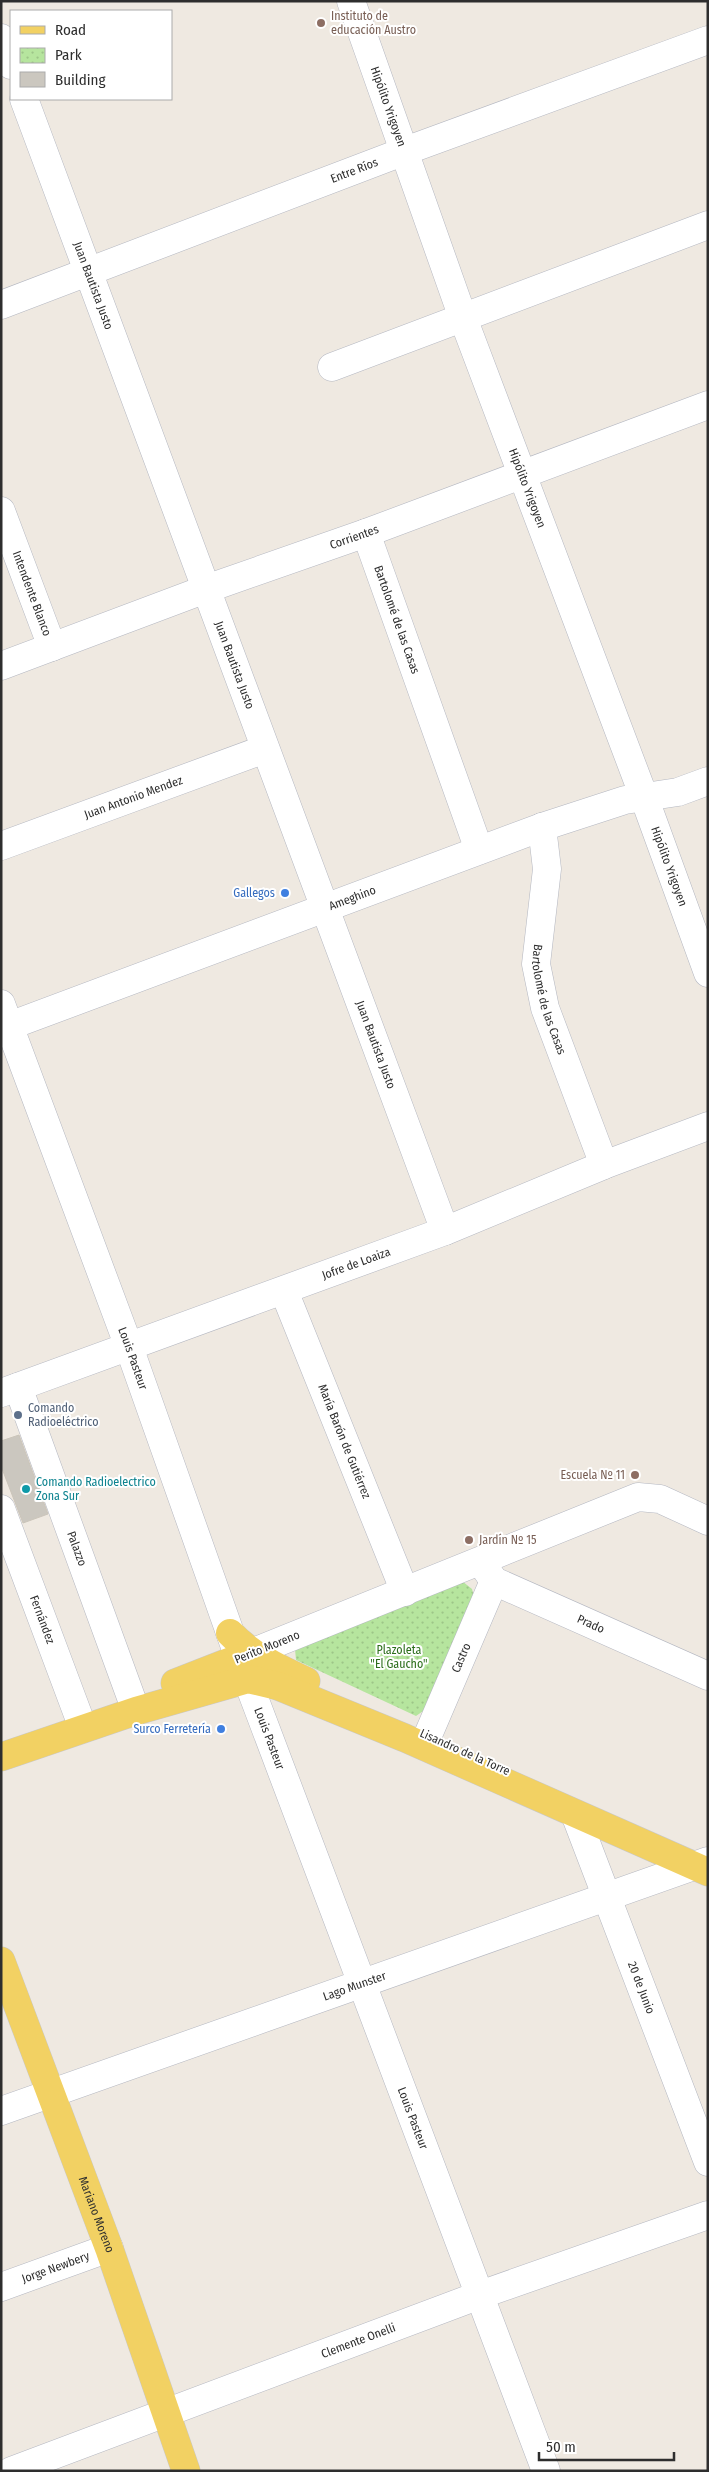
<svg xmlns="http://www.w3.org/2000/svg" width="709" height="2472" viewBox="0 0 709 2472" font-family="'Fira Sans Condensed',sans-serif">
<style>
.park{fill:url(#park-dots)}
.building{fill:#cbc7bf;stroke:#cbc5ba}
.lines{fill:none;stroke-linecap:round;stroke-linejoin:round}
.minor-casing{stroke:#b4b7c1;stroke-width:29}
.major-casing{stroke:#c9c9c9;stroke-width:29}
.minor{stroke:#fff;stroke-width:28}
.major{stroke:#f2d163;stroke-width:28}
.education-dot{fill:#8d6e63;stroke:#fff;stroke-width:2}
.shop-dot{fill:#3f7fe0;stroke:#fff;stroke-width:2}
.service-dot{fill:#5c6f8a;stroke:#fff;stroke-width:2}
.culture-dot{fill:#0f9aa8;stroke:#fff;stroke-width:2}
.labels{text-anchor:middle;stroke-width:4;stroke-linejoin:round;paint-order:stroke}
.education-label{font-size:12px;fill:#785e54;stroke:#fff;text-anchor:start}
.street-label{font-size:12px;fill:#2e2e2e;stroke:#fff}
.shop-label{font-size:12px;fill:#366cbe;stroke:#fff;text-anchor:end}
.service-label{font-size:12px;fill:#4e5e75;stroke:#fff;text-anchor:start}
.culture-label{font-size:12px;fill:#0d838f;stroke:#fff;text-anchor:start}
.park-label{font-size:12px;fill:#2c6e1b;stroke:#fff}
</style>
<defs>
<pattern id="park-dots" width="8" height="8" patternUnits="userSpaceOnUse" patternTransform="scale(1.25)"><rect width="8" height="8" fill="#b6e59e"/><path d="M2 2h.1M6 6h.1" fill="none" stroke="#9dc588" stroke-width="1.8" stroke-linecap="round"/></pattern>
</defs>
<rect width="100%" height="100%" fill="#efe9e1"/>
<!-- park -->
<path class="park" d="M462,1581L472,1589L475,1601L426,1709L416,1716L296,1660L295,1649Z"/>
<!-- building -->
<path class="building" d="M19,1435L48,1514L23,1523L1,1466V1441Z"/>
<g class="lines">
<defs>
<g id="minor">
<path id="s1" d="M351,1L463,318L644,797L708,973"/>
<path d="M1,38L11,65"/>
<path id="s2" d="M24,99L445,1231"/>
<path id="s3" d="M1,305L405,151L708,40"/>
<path d="M332,367L708,225"/>
<path id="s4" d="M1,511L52,647"/>
<path id="s5" d="M366,533L479,850"/>
<path id="s6" d="M1,666L206,589L366,533L708,405"/>
<path id="s7" d="M542,827L547,869L536,964L545,1008L604,1165"/>
<path id="s8" d="M1,846L265,749"/>
<path id="s9" d="M1,1004L129,1347L239,1658L546,2471"/>
<path id="s10" d="M1,1029L542,827L625,800L678,792L708,781"/>
<path id="s11" d="M284,1291L405,1592"/>
<path id="s12" d="M18,1387L136,1711"/>
<path id="s13" d="M1,1393L445,1231L604,1165L708,1126"/>
<path id="s14" d="M1,1509L83,1728"/>
<path id="s15" d="M481,1562L494,1581L708,1676"/>
<path d="M239,1658L638,1497L660,1499L708,1521"/>
<path id="s16" d="M428,1735L494,1581"/>
<path id="s17" d="M575,1814L708,2162"/>
<path id="s18" d="M1,2111L708,1861"/>
<path id="s19" d="M1,2287L109,2248"/>
<path id="s20" d="M11,2471L480,2295L708,2215"/>
</g>
<g id="major">
<path d="M230,1633C252,1656 278,1668 306,1681"/>
<path d="M175,1683L239,1658"/>
<path d="M1,1757L136,1711L248,1679L278,1686L405,1738L708,1872"/>
<path id="s21" d="M1,1961L109,2248L186,2471"/>
</g>
</defs>
<!-- minor casing -->
<use href="#minor" class="minor-casing"/>
<!-- major casing -->
<use href="#major" class="major-casing"/>
<!-- minor -->
<use href="#minor" class="minor"/>
<!-- major -->
<use href="#major" class="major"/>
</g>
<!-- markers -->
<g class="education-dot">
<circle cx="321" cy="23" r="5"/>
<circle cx="635" cy="1475" r="5"/>
<circle cx="469" cy="1540" r="5"/>
</g>
<g class="shop-dot">
<circle cx="285" cy="893" r="5"/>
<circle cx="221" cy="1729" r="5"/>
</g>
<circle class="service-dot" cx="18" cy="1415" r="5"/>
<circle class="culture-dot" cx="26" cy="1489" r="5"/>
<g class="labels">
<!-- education labels -->
<g class="education-label">
<text x="331" y="20">Instituto de<tspan x="331" dy="14">educación Austro</tspan></text>
<text x="625" y="1479" text-anchor="end">Escuela Nº 11</text>
<text x="479" y="1544">Jardín Nº 15</text>
</g>
<!-- street labels -->
<g class="street-label">
<text dy="4" stroke="none"><textPath href="#s1" startOffset="112">Hipólito Yrigoyen</textPath></text>
<text dy="4" stroke="none"><textPath href="#s3" startOffset="378">Entre Ríos</textPath></text>
<text dy="4" stroke="none"><textPath href="#s2" startOffset="199">Juan Bautista Justo</textPath></text>
<text dy="4" stroke="none"><textPath href="#s1" startOffset="518">Hipólito Yrigoyen</textPath></text>
<text dy="4" stroke="none"><textPath href="#s6" startOffset="376">Corrientes</textPath></text>
<text dy="4" stroke="none"><textPath href="#s4" startOffset="88">Intendente Blanco</textPath></text>
<text dy="4" stroke="none"><textPath href="#s5" startOffset="92">Bartolomé de las Casas</textPath></text>
<text dy="4" stroke="none"><textPath href="#s2" startOffset="604">Juan Bautista Justo</textPath></text>
<text dy="4" stroke="none"><textPath href="#s8" startOffset="141">Juan Antonio Mendez</textPath></text>
<text dy="4" stroke="none"><textPath href="#s1" startOffset="922">Hipólito Yrigoyen</textPath></text>
<text dy="4" stroke="none"><textPath href="#s10" startOffset="375">Ameghino</textPath></text>
<text dy="4" stroke="none"><textPath href="#s7" startOffset="175">Bartolomé de las Casas</textPath></text>
<text dy="4" stroke="none"><textPath href="#s2" startOffset="1009">Juan Bautista Justo</textPath></text>
<text dy="4" stroke="none"><textPath href="#s13" startOffset="378">Jofre de Loaiza</textPath></text>
<text dy="4" stroke="none"><textPath href="#s9" startOffset="378">Louis Pasteur</textPath></text>
<text dy="4" stroke="none"><textPath href="#s11" startOffset="162">María Barón de Gutiérrez</textPath></text>
<text dy="4" stroke="none"><textPath href="#s12" startOffset="172">Palazzo</textPath></text>
<text dy="4" stroke="none"><textPath href="#s14" startOffset="118">Fernández</textPath></text>
<text dy="4" stroke="none"><textPath href="#s15" startOffset="129">Prado</textPath></text>
<text transform="translate(267 1647) rotate(-22)" y="4">Perito Moreno</text>
<text dy="4" stroke="none"><textPath href="#s16" startOffset="84">Castro</textPath></text>
<text dy="4" stroke="none"><textPath href="#s9" startOffset="782">Louis Pasteur</textPath></text>
<text transform="translate(465 1752) rotate(24)" y="4">Lisandro de la Torre</text>
<text dy="4" stroke="none"><textPath href="#s18" startOffset="375">Lago Munster</textPath></text>
<text dy="4" stroke="none"><textPath href="#s17" startOffset="186">20 de Junio</textPath></text>
<text dy="4" stroke="none"><textPath href="#s9" startOffset="1188">Louis Pasteur</textPath></text>
<text dy="4" stroke="none"><textPath href="#s21" startOffset="271">Mariano Moreno</textPath></text>
<text dy="4" stroke="none"><textPath href="#s19" startOffset="58">Jorge Newbery</textPath></text>
<text dy="4" stroke="none"><textPath href="#s20" startOffset="371">Clemente Onelli</textPath></text>
</g>
<!-- shop labels -->
<g class="shop-label">
<text x="275" y="897">Gallegos</text>
<text x="211" y="1733">Surco Ferretería</text>
</g>
<!-- service labels -->
<g class="service-label">
<text x="28" y="1412">Comando<tspan x="28" dy="14">Radioeléctrico</tspan></text>
</g>
<!-- culture labels -->
<g class="culture-label">
<text x="36" y="1486">Comando Radioelectrico<tspan x="36" dy="14">Zona Sur</tspan></text>
</g>
<!-- park labels -->
<g class="park-label">
<text x="399" y="1654">Plazoleta<tspan x="399" dy="14">"El Gaucho"</tspan></text>
</g>
</g>
<!-- border -->
<rect width="709" height="2472" fill="none" stroke="#2e2e2e" stroke-width="5"/>
<!-- legend -->
<rect x="10" y="10" width="162" height="90" fill="#ffffff" stroke="#ababab"/>
<rect x="20" y="26" width="25" height="8" fill="#f2d163" stroke="#ababab"/>
<text x="55" y="35" font-size="15" fill="#2e2e2e">Road</text>
<rect x="20" y="48" width="25" height="15" fill="url(#park-dots)" stroke="#ababab"/>
<text x="55" y="60" font-size="15" fill="#2e2e2e">Park</text>
<rect x="20" y="72" width="25" height="15" fill="#cbc7bf" stroke="#ababab"/>
<text x="55" y="85" font-size="15" fill="#2e2e2e">Building</text>
<!-- scale -->
<path d="M539 2452v8h135v-8" fill="none" stroke="#2e2e2e" stroke-width="2.5"/>
<text x="546" y="2452" font-size="15" fill="#2e2e2e" stroke="#ffffff" stroke-width="4" paint-order="stroke">50 m</text>
</svg>
